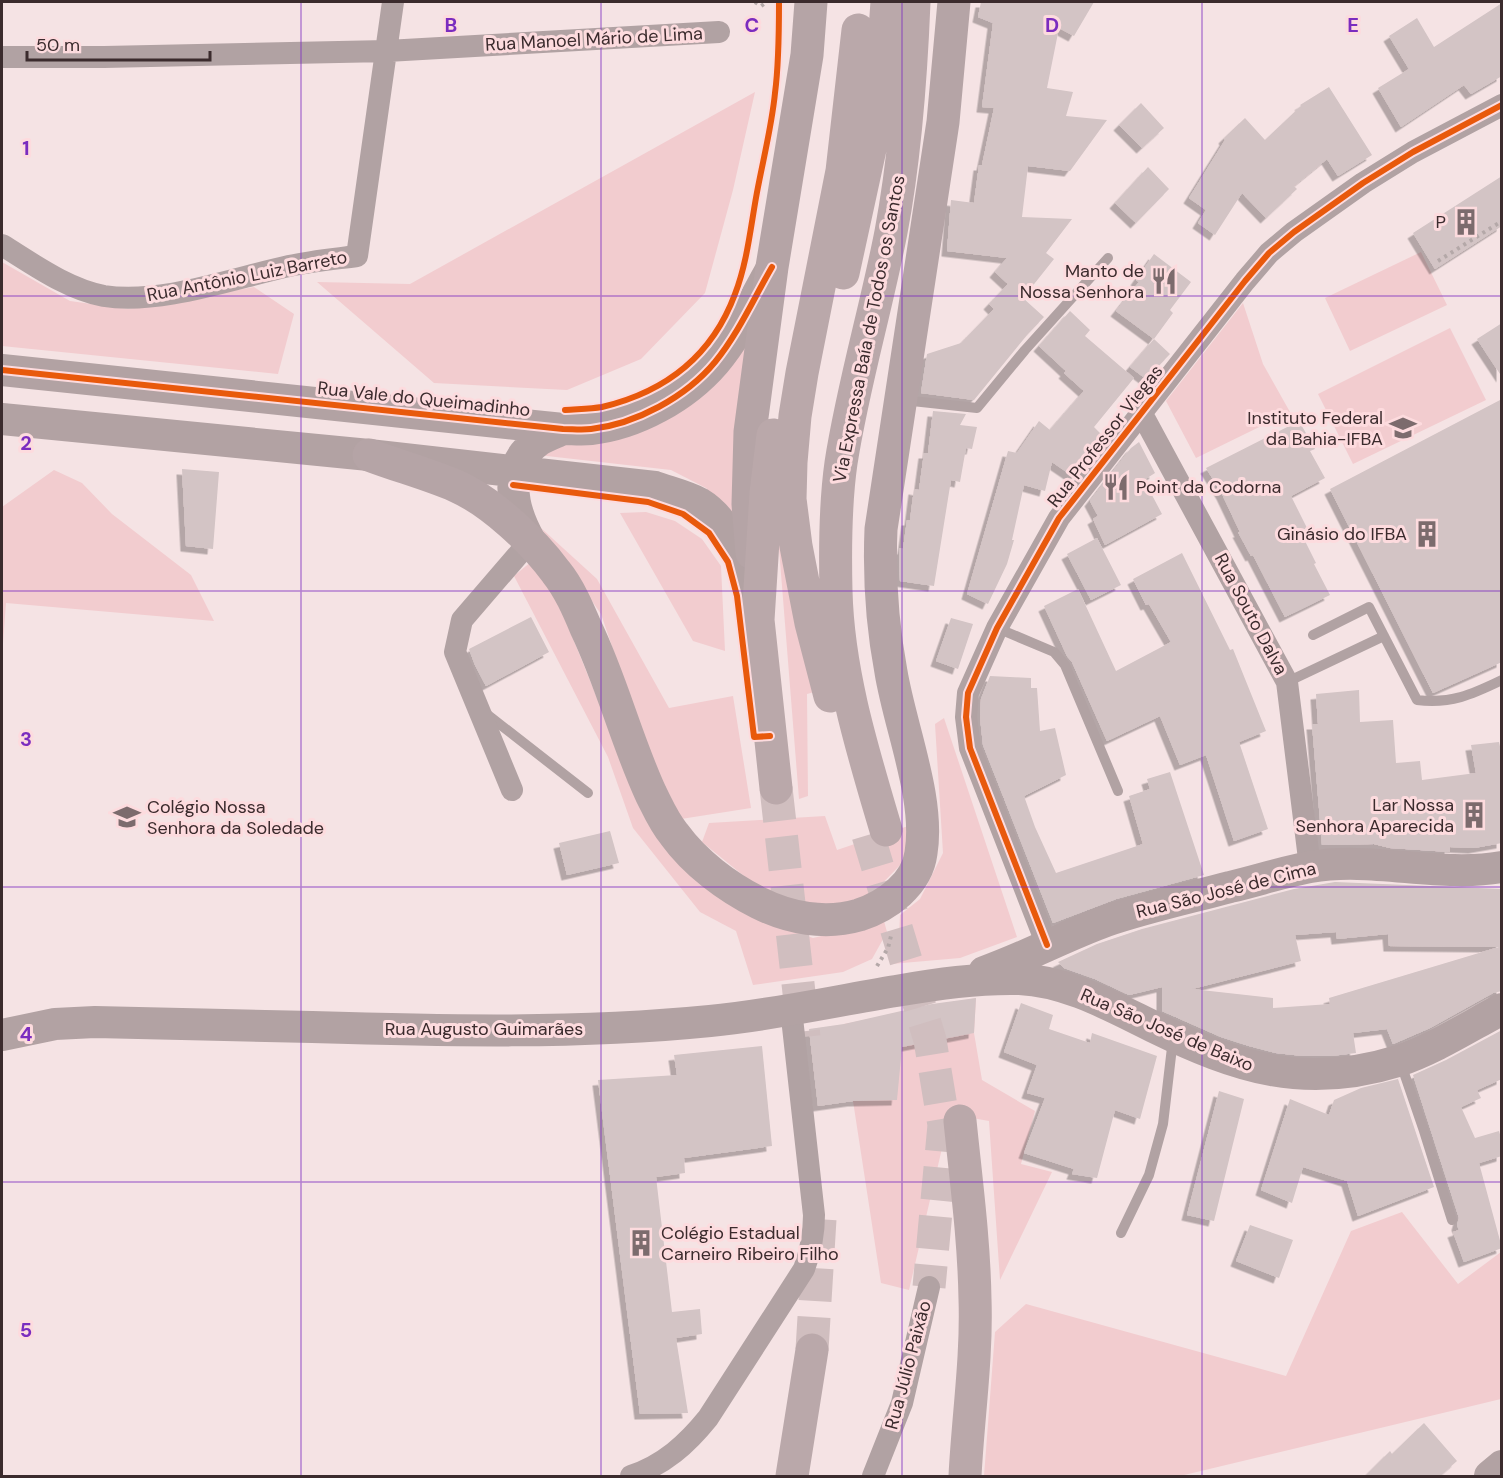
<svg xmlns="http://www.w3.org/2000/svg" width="1503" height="1478" viewBox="0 0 1503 1478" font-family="'DM Sans',sans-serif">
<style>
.green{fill:#f2cccf}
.building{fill:#d3c4c5;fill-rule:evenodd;filter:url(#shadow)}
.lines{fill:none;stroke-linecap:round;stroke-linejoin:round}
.highway-tunnel{stroke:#d0bebf;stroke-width:33;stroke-dasharray:33 16;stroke-linecap:butt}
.path{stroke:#b4a8a8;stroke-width:4;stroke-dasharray:3 4.5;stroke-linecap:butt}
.lane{stroke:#b1a2a3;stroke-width:10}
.street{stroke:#b1a2a3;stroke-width:22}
.secondary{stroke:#b2a2a3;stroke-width:32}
.primary{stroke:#b5a4a6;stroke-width:33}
.highway{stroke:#baa8aa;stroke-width:33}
.cycleway-casing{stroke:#fddbde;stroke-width:10}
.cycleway{stroke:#e8590c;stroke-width:6}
.grid{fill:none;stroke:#7b2cbf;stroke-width:1.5;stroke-opacity:0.55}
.labels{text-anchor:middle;stroke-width:6;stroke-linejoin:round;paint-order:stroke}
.street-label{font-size:18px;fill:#3b2b2d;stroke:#fddbde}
.poi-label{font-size:18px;fill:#3b2b2d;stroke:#fddbde;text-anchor:end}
.grid-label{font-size:20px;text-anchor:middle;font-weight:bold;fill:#7b2cbf;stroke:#fddbde;stroke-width:6;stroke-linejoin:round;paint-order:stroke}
</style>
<defs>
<filter id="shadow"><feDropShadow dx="-5.5" dy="5.5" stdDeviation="0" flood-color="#0004"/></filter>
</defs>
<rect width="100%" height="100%" fill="#f5e3e4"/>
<!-- green -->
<path class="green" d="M755,92L733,190L705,293L641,359L567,390L434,383L317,282L410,284Z
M1421,252L1447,305L1350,351L1325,298Z
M2,262L70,301L128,309L254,287L294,314L278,374L2,346Z
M1243,303L1263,364L1290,412L1196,458L1166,401Z
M753,328L732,519L706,488L671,470L538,455L557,443L645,426Z
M1450,328L1486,400L1353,464L1318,394Z
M54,470L82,483L112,514L191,575L214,621L6,603L2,657V507Z
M646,512L675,521L702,539L721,566L725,651L693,641L620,513Z
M541,528L597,579L669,708L733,696L751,808L681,819L648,752L601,614Z
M778,536L822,690L807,694L808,796L799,799Z
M532,561L555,594L640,804L766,921L813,938L884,921L887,932L872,959L843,972L753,985L736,931L700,912L633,828L608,757L514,576Z
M944,718L1017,937L960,958L891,964L899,938L900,915L920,899L943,853L935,724Z
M825,816L837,850L911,825L908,857L869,897L829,907L770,897L702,842L709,823Z
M976,998L974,1033L982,1080L1035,1111L1021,1164L1052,1172L1000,1280L989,1121L950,1114L909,1290L881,1283L853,1101L844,1024Z
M1402,1212L1458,1284L1501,1252V1399L1180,1476H984L995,1332L1026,1304L1286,1376L1351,1231Z"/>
<!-- building -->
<path class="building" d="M981,2H1094L1074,36L1059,28L1047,88L1073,92L1066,116L1107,120L1070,171L1028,166L1022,217L1072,219L1046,253L1054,259L1023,298L1044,317L1027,335L974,400L921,393L927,354L961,343L994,309L989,304L1008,284L995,272L1007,258L947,251L951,200L974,203L979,165H982L994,108L982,107L993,23L978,17Z
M1502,3V76L1471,94L1464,85L1401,127L1378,88L1409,69L1389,36L1417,18L1434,47Z
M1329,87L1372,155L1338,176L1327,159L1294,186L1297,189L1266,218L1242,193L1215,235L1198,223L1206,210L1189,198L1225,140L1224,138L1245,118L1265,140L1301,106L1300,105Z
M1141,103L1164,128L1142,148L1119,125Z
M1148,167L1169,189L1136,223L1115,203Z
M1502,176V226L1435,269L1413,233Z
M1154,254L1191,282L1170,310L1173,313L1154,339L1116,311L1139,282L1136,280Z
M1070,311L1090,330L1085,336L1134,378L1094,427L1105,438L1074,477L1052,462L1045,491L1024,485L1012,540H1014L1007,564L988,604L967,594L1008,451L1017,453L1039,421L1050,430L1084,391L1064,373L1066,371L1039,346Z
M1502,323V377L1477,339Z
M1154,339L1170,354L1146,379L1130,367Z
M1502,399V662L1433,693L1330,489Z
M933,411L966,414L960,425L977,427L972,449L966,448L960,482L951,480L934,586L900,581L899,565V548L903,549L907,520H910L914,489L919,490L924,453H928Z
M1299,421L1315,449L1310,451L1325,478L1291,496L1307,528L1300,531L1316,563L1314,564L1330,595L1285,617L1253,555L1251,556L1238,532H1240L1222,494L1206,468Z
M1139,442L1155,473L1144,480L1162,514L1105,545L1093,519L1098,516L1090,501L1131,448Z
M182,469L219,472L213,549L186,546Z
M1097,538L1121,585L1091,600L1067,554Z
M1182,553L1230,650L1233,649L1266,731L1239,742L1268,829L1234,841L1206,755L1180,765L1160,716L1107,741L1072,662L1067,656L1044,606L1078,589L1116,671L1171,642L1149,604L1146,605L1133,579Z
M531,617L549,652L486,686L475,665L469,649Z
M951,618L973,624L958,669L936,661Z
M990,676L1031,678V688H1037L1040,731L1055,728L1066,775L1024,796L1035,827L1056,873L1143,844L1129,796L1150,789L1147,779L1170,772L1204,875L1116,899L1053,923L983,745L980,717L981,699Z
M1359,690L1360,722L1393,720L1396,763L1420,761L1422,780L1476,773L1471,745L1499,742L1502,755V843L1474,848L1450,847V852L1390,848L1374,844L1322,845L1312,724H1318L1316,694Z
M610,831L619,863L567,875L559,843Z
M1335,882L1502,889V991L1493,993L1430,1028L1393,1044L1387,1029L1353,1033L1356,1053L1331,1056H1303L1276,1053L1249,1046L1221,1037L1162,1011V987L1129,995L1095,979L1064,968L1058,962L1097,944L1142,929L1294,889ZM1336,932L1337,939L1388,934L1389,946L1499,947L1329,998L1330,1004L1273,1008V998L1192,989L1301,961L1295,935Z
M976,998L974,1033L902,1047L897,1100L853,1101L818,1106L809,1029L844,1024L932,1004Z
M1021,1003L1053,1015L1049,1029L1090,1043L1092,1033L1157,1056L1140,1119L1115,1110L1097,1178L1072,1174L1074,1169L1024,1153L1045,1098L1027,1093L1037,1065L1004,1052Z
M1502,1030V1079L1477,1090L1481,1098L1461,1107L1475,1138L1499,1131L1502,1141V1156L1479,1163L1502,1248L1464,1262L1453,1232L1459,1230L1457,1225L1459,1218L1413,1075L1446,1060Z
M762,1046L772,1146L684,1158L685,1173L656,1177L672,1312L700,1309L702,1334L676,1338L688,1413L640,1414L598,1080L677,1075L674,1055Z
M1398,1079L1434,1187L1358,1216L1347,1181L1303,1167L1292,1203L1261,1190L1290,1099L1329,1115L1334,1100L1361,1088Z
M1219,1091L1244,1099L1214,1221L1187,1215Z
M1250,1225L1293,1240L1279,1278L1236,1261Z
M1424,1423L1457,1461L1440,1476H1365L1390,1451L1392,1454Z"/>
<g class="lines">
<!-- highway-tunnel -->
<path class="highway-tunnel" d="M776,788L804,1037
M868,835L930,1040L944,1125L929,1287
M812,1350L820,1219"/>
<!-- path -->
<path class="path" d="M755,2L761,6L767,2
M1438,261L1502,221
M877,966L888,948L892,932"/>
<!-- lane -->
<path class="lane" d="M903,400L977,408L1025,350L1108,258
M997,628L1054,652L1065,665L1118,791
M1313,635L1369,607L1417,700C1451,704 1471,695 1502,680
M1287,682L1384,636
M484,712L588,793
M1401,1064L1424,1131L1452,1220
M1121,1233L1149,1175L1163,1124L1173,1039"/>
<!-- street -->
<path class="street" d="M2,57H104L387,51L719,32
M2,245C33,264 67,289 104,296C160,305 234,278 289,266C311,261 334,259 357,256L393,2
M1142,414L1287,682L1310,867
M512,790L455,652L462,620L530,541
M1047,945L970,748L966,717L968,693L997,628L1059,518L1245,281L1269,253L1294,232L1363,183L1413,152L1502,105
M631,1476C664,1465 687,1444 708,1418L804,1269C811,1250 814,1235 814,1215L791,1009
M873,1476L902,1403L929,1287"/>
<!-- secondary -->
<path class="secondary" d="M2,370L563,429C572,429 582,430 591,429C636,424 685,397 715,362C738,335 754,299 772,268
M2,419L369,455L655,487C669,492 686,496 699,503C737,526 745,577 756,616
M530,541C511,507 502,467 538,441C546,436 555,433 563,429
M984,972C1026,957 1065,936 1106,921C1147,907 1189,898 1230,887C1256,881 1283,872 1310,867C1372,856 1440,878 1502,867
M2,1035L55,1024L95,1022C167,1024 240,1025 312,1027C445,1031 578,1034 710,1021C773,1015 835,1001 896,991C937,984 977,978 1019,979C1067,981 1111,1006 1154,1027C1238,1068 1305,1090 1398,1061C1434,1049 1468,1027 1502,1009
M1490,1476L1502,1466"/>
<!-- primary -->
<path class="primary" d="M369,455C398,466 428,474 456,486C492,502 533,541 556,572C569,588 578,609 586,628C612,682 626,740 651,794C658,808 664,822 674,834C695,863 727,887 759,903C789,918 825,925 859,915C887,906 917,884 921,853C930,799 900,727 891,672C882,624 879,577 881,529L943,122L954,2
M752,553L748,504L750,432L772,267L807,55L811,2"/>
<!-- highway -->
<path class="highway" d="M843,273L872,140L882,72L887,2
M773,435L766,493L758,620L776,788
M830,696L811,623L796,546L790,499L791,462L795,416L802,373L842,171L858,30
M886,830C863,752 838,673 836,591C835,549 835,505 841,463C853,385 876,310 891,232C905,158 911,77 914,2
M960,1121C966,1180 974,1239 975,1299C977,1358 968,1417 965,1476
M792,1476L812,1350"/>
<defs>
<path id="cycleway" d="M2,370L563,429C572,429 582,430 591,429C636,424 686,397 715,362C738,334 754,298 772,267
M565,410C577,409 590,409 602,407C665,392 712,356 735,294C748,261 751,222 758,187C764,156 772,124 775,93C779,63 779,32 779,2
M513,485L648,502L683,514L709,533L728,562L737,596L754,737L770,736
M1047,945L970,748L966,717L968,693L997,628L1059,518L1245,281L1269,253L1294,232L1363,183L1413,152L1502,105"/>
</defs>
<!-- cycleway casing -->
<use href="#cycleway" class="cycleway-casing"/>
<!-- cycleway -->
<use href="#cycleway" class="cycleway"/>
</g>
<!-- grid -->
<path class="grid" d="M301,2V1476M601,2V1476M902,2V1476M1202,2V1476M2,296H1502M2,591H1502M2,887H1502M2,1182H1502"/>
<!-- icons -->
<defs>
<symbol id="building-bare" viewBox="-9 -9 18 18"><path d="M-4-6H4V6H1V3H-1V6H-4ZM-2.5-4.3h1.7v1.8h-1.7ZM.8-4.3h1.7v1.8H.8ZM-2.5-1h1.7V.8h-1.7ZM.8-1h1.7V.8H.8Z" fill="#7c6b6d" stroke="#fddbde" stroke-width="2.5" paint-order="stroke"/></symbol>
<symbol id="restaurant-bare" viewBox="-9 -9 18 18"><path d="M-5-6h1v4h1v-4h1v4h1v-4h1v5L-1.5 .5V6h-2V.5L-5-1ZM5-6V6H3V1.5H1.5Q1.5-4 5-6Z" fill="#7c6b6d" stroke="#fddbde" stroke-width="2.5" paint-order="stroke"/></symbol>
<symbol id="university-bare" viewBox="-9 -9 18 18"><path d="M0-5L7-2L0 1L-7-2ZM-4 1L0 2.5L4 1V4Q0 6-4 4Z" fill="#7c6b6d" stroke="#fddbde" stroke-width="2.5" paint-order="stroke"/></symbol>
<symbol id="school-bare" viewBox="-9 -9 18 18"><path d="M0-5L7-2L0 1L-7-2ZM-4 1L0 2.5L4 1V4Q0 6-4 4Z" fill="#7c6b6d" stroke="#fddbde" stroke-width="2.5" paint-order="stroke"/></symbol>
</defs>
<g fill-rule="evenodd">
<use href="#building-bare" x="1447" y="203" width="38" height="38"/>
<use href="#restaurant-bare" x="1145" y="262" width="38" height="38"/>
<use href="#university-bare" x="1384" y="409" width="38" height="38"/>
<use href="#restaurant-bare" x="1097" y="468" width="38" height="38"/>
<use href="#building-bare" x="1408" y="515" width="38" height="38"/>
<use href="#building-bare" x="1455" y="796" width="38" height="38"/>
<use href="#school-bare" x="108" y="798" width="38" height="38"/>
<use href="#building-bare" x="622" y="1224" width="38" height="38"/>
</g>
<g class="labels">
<!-- street labels -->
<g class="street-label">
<text transform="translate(594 39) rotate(-3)" y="6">Rua Manoel Mário de Lima</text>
<text transform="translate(247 276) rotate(-11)" y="6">Rua Antônio Luiz Barreto</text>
<text transform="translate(869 329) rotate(-79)" y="6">Via Expressa Baía de Todos os Santos</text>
<text transform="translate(424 399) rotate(6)" y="6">Rua Vale do Queimadinho</text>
<text transform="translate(1105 436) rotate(-52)" y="6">Rua Professor Viegas</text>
<text transform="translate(1251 614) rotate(62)" y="6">Rua Souto Dalva</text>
<text transform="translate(1226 890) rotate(-14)" y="6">Rua São José de Cima</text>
<text x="484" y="1035">Rua Augusto Guimarães</text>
<text transform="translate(1167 1030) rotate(23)" y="6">Rua São José de Baixo</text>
<text transform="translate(908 1365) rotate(-75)" y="6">Rua Júlio Paixão</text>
</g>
<!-- poi labels -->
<g class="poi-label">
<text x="1446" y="228">P</text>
<text x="1144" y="277">Manto de<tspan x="1144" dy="21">Nossa Senhora</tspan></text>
<text x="1383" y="424">Instituto Federal<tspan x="1383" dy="21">da Bahia-IFBA</tspan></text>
<text x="1136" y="493" text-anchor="start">Point da Codorna</text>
<text x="1407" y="540">Ginásio do IFBA</text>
<text x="1454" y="811">Lar Nossa<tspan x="1454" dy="21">Senhora Aparecida</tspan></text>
<text x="147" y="813" text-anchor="start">Colégio Nossa<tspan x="147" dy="21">Senhora da Soledade</tspan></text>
<text x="661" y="1239" text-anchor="start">Colégio Estadual<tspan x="661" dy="21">Carneiro Ribeiro Filho</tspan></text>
</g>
</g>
<g class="grid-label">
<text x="451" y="32">B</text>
<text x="752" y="32">C</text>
<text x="1052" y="32">D</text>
<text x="1353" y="32">E</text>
<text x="26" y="155">1</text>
<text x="26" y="450">2</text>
<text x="26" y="746">3</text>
<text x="26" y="1041">4</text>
<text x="26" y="1337">5</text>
</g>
<!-- border -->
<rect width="1503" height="1478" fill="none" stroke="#3b2b2d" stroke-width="6"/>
<!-- scale -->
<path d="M27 51v9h183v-9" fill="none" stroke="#3b2b2d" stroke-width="3"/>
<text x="36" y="51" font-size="18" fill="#3b2b2d" stroke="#fddbde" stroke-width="4.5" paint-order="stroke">50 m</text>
</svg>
